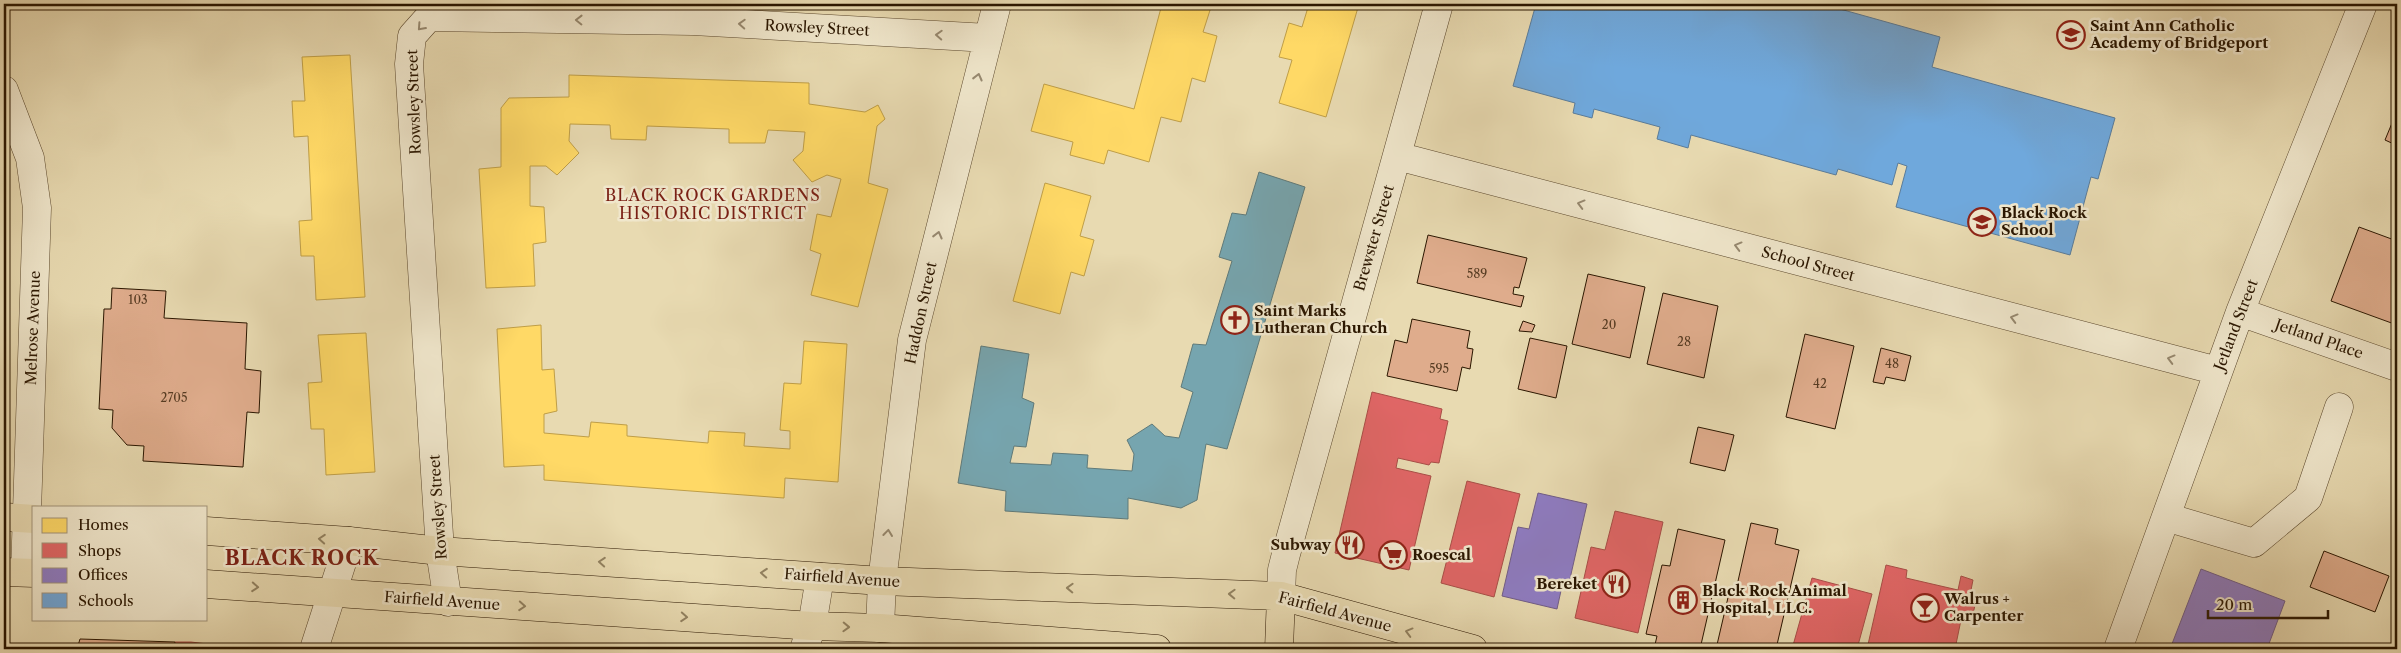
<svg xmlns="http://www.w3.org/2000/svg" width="2401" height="653" viewBox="0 0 2401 653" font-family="'Libre Caslon Text',serif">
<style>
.homes{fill:#ffd966;stroke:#bf9e47}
.shops{fill:#e06666;stroke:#a94e47}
.offices{fill:#8e7cc3;stroke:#705d88}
.schools{fill:#6fa8dc;stroke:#5a7c9a}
.public{fill:#76a5af;stroke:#5f7a7a}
.building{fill:#dfac8c;stroke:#2a1600}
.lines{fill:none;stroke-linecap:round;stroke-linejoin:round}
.minor-casing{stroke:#5a472c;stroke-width:29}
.major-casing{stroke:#2a1600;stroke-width:29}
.minor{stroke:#f0e7cc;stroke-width:28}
.major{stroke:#e8dab1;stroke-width:28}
.oneway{stroke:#978970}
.oneway2{stroke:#928261}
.labels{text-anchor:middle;stroke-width:5;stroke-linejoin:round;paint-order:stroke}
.number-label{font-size:12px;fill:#573c23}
.poi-label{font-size:15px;font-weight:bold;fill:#2a1600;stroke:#f0e7cc;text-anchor:start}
.street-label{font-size:15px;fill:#2a1600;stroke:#f0e7cc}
.neighbourhood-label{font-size:16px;letter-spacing:1px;fill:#7a1f14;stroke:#f0e7cc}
.district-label{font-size:20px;font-weight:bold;letter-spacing:1px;fill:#7a1f14;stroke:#f0e7cc}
</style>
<rect width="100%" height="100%" fill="#e8dab1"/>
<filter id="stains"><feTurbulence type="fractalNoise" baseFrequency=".004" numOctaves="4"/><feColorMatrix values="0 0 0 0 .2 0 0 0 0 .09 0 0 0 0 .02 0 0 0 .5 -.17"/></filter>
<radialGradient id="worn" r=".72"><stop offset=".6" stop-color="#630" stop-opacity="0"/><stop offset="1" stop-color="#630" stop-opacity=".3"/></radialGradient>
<!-- homes -->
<path class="homes" d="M1162,4H1212L1203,32L1217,36L1205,82L1192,78L1181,122L1161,117L1149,162L1108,150L1104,164L1070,155L1073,142L1031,131L1044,84L1134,109Z
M1309,4H1359L1326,117L1279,103L1292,60L1279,57L1289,23L1302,27Z
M350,55L365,297L316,300L314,256H301L299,221L312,220L308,136L294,137L292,101H305L302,57Z
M569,75L809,83V104L865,112L878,105L885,119L877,126L868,183L888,189L858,307L811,295L821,254L810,250L817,214L831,217L841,179L827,175L812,182L793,160L803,151L805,132L768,130L765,143H729V129L647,126L646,140L611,139L610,125L570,124L569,141L579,153L557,175L546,166H530V206L544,207L546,242L533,244L535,286L486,288L479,169L501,167V108L509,98L569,97Z
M1045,183L1091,196L1080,236L1094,240L1084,276L1071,272L1060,314L1013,301Z
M541,325L542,370L554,369L557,411L544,414V433L589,437L591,422L627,425V436L708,443L709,431L745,433L744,446L790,449V431L780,430L784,383L801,384L804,341L847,344L838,482L785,478L784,498L544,480V465L504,467L497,329Z
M366,333L375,472L326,475L324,429H311L308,383L322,382L318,335Z"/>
<!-- shops -->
<path class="shops" d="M1372,392L1442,409L1440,419L1448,421L1439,463L1431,462L1429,465L1398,458L1396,468L1431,476L1409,570L1335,553Z
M1467,481L1520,494L1494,597L1441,583Z
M1615,511L1663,522L1638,633L1575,618L1591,547L1605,550Z
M1886,565L1907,570L1906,578L1958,590L1961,576L1973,580L1970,595L1977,597L1971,622L1961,620L1955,649H1867Z
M1812,578L1872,594L1857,649H1792Z
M175,642H191L247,649H173Z"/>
<!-- offices -->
<path class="offices" d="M1538,493L1587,504L1569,583L1562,586L1557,609L1502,596L1518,527L1529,529Z
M2201,569L2285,601L2267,649H2170Z"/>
<!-- schools -->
<path class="schools" d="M1536,4H1842L1840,9L1940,37L1932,67L2115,118L2098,179L2091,177L2070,255L1896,207L1907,166L1898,163L1892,185L1838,169L1836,175L1691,135L1688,148L1657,139L1660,127L1594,109L1592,118L1573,113L1575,103L1513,86Z"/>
<!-- public -->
<path class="public" d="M1259,172L1305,187L1227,449L1206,444L1197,500L1181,508L1128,498V519L1005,511L1006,491L958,483L981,346L1029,354L1022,398L1034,403L1026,447L1014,446L1010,463L1051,465L1053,453L1088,455L1087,468L1132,471L1134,454L1127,440L1152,424L1165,436L1179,438L1193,392L1181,387L1193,344L1206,345L1232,261L1219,257L1232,213L1246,215Z"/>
<!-- building -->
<path class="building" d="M2397,111V156L2392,154L2396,145L2385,140Z
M2359,227L2397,241V325L2331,301Z
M1428,235L1527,258L1519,288L1514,287L1513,294L1524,296L1521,307L1417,283Z
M1588,274L1645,287L1630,358L1572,344Z
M112,288L166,291L164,318L247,323L245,369L261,371L259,413L247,412L243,467L143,461L144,446L127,445L112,428L113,410L99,409L104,309H111Z
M1663,293L1718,306L1704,378L1647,364Z
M1412,319L1470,331L1467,348L1473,349L1470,369L1462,367L1457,391L1387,376L1395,340L1407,343Z
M1523,321L1535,325L1532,332L1519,331Z
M1805,334L1854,346L1835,429L1786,417Z
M1530,338L1567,346L1556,398L1518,389Z
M1881,348L1911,356L1905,381L1886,377L1884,384L1873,382Z
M1698,427L1734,435L1725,471L1690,463Z
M1751,523L1778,529L1775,544L1799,550L1776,649H1716L1730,589L1736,590Z
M1678,529L1725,540L1700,649H1654L1657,636L1646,634L1662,565L1670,566Z
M2324,551L2389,576L2375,612L2310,587Z
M80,639L175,642L173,649H77Z"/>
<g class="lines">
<defs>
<path id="minor" d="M4,90L30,158L37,208L25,572
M1397,156L2218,371
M2240,312L2397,367
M2166,517L2254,543L2308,498L2339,407
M1281,596L1282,570L1286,554L1439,4
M448,602L440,551L409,64L412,36L429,17L693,21L988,38
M880,628L882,581L912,340L997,4
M314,649L349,541
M804,649L812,626L820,577
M2118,649L2240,312L2363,4"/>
<path id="major" d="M4,517L34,519
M206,531L349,541L440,551L882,581L1281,596L1473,649
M4,572L34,573
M206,584L812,626L880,628L1157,649
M1279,649L1281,596"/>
</defs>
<!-- minor casing -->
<use href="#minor" class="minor-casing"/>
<!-- major casing -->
<use href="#major" class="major-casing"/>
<!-- minor -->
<use href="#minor" class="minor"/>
<!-- major -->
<use href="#major" class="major"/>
</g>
<!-- one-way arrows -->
<defs><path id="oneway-chevron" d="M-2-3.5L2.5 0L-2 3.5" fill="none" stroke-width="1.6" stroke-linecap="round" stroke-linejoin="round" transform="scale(1.25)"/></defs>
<g class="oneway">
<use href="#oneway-chevron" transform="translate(579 20) rotate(-179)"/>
<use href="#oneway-chevron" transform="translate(742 24) rotate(-177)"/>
<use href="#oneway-chevron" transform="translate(421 27) rotate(132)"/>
<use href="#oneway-chevron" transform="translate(939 35) rotate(-177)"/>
<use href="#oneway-chevron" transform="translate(978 77) rotate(-76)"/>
<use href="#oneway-chevron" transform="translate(1581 204) rotate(-165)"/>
<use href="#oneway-chevron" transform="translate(938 235) rotate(-76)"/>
<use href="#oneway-chevron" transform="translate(1738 246) rotate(-165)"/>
<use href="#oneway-chevron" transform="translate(2014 318) rotate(-165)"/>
<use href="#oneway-chevron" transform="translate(2171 359) rotate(-165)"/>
<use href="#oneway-chevron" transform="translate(888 533) rotate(-83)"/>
</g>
<g class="oneway2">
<use href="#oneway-chevron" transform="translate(322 539) rotate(-176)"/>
<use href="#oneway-chevron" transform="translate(602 562) rotate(-176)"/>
<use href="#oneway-chevron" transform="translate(764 573) rotate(-176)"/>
<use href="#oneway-chevron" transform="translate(255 587) rotate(4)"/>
<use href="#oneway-chevron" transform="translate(1070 588) rotate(-178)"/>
<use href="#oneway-chevron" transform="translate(1232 594) rotate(-178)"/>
<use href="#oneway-chevron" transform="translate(522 606) rotate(4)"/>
<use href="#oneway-chevron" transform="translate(684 617) rotate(4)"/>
<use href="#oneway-chevron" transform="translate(846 627) rotate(2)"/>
<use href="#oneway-chevron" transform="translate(1409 632) rotate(-165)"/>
</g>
<!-- icons -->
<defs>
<symbol id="school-ring" viewBox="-11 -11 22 22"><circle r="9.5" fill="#f0e7cc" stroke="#8f2418" stroke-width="1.5"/><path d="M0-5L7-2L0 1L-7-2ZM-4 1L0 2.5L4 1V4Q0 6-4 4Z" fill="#8f2418"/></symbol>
<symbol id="church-ring" viewBox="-11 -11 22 22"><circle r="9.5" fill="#f0e7cc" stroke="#8f2418" stroke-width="1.5"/><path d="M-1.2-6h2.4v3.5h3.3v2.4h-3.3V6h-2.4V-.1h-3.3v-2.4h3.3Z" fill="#8f2418"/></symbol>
<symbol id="restaurant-ring" viewBox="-11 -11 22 22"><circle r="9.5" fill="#f0e7cc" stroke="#8f2418" stroke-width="1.5"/><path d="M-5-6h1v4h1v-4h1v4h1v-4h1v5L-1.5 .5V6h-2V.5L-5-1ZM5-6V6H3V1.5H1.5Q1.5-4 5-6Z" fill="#8f2418"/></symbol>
<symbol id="supermarket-ring" viewBox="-11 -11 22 22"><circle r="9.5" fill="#f0e7cc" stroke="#8f2418" stroke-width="1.5"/><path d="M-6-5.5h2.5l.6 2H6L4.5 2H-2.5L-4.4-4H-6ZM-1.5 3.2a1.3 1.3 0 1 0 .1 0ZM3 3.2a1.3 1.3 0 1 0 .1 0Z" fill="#8f2418"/></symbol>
<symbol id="building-ring" viewBox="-11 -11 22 22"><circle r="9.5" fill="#f0e7cc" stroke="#8f2418" stroke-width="1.5"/><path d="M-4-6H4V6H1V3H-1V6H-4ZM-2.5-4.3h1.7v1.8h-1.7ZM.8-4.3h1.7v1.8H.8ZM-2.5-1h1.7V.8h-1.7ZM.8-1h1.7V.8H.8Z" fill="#8f2418"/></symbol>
<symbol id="bar-ring" viewBox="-11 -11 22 22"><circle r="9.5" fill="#f0e7cc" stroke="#8f2418" stroke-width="1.5"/><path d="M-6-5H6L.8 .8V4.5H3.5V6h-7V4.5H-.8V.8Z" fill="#8f2418"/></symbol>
</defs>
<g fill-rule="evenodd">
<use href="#school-ring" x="2055" y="19" width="32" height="32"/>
<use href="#school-ring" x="1966" y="206" width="32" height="32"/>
<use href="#church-ring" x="1219" y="304" width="32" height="32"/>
<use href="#restaurant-ring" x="1334" y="529" width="32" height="32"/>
<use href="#supermarket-ring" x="1377" y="539" width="32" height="32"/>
<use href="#restaurant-ring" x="1600" y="568" width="32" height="32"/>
<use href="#building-ring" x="1667" y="584" width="32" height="32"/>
<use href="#bar-ring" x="1909" y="592" width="32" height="32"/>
</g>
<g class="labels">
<!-- number labels -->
<g class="number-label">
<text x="1477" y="278">589</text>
<text x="138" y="304">103</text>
<text x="1609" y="329">20</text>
<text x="1684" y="346">28</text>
<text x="1892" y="368">48</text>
<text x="1439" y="373">595</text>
<text x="1820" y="388">42</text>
<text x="174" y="402">2705</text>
</g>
<!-- poi labels -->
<g class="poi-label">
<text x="2090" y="31">Saint Ann Catholic<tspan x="2090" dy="17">Academy of Bridgeport</tspan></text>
<text x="2001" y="218">Black Rock<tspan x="2001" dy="17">School</tspan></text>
<text x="1254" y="316">Saint Marks<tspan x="1254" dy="17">Lutheran Church</tspan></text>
<text x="1331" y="550" text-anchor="end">Subway</text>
<text x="1412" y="560">Roescal</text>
<text x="1597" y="589" text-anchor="end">Bereket</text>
<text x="1702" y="596">Black Rock Animal<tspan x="1702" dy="17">Hospital, LLC.</tspan></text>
<text x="1944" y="604">Walrus +<tspan x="1944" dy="17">Carpenter</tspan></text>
</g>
<!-- street labels -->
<g class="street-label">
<text transform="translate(817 28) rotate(3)" y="5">Rowsley Street</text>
<text transform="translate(414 102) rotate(-92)" y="5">Rowsley Street</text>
<text transform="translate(1374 238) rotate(-74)" y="5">Brewster Street</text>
<text transform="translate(1808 264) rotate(15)" y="5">School Street</text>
<text transform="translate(921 313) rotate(-78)" y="5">Haddon Street</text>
<text transform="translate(2236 325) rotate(-69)" y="5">Jetland Street</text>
<text transform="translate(33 328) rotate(-88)" y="5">Melrose Avenue</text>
<text transform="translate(2319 339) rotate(19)" y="5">Jetland Place</text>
<text transform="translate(438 507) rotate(-94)" y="5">Rowsley Street</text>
<text transform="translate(842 578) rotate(4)" y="5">Fairfield Avenue</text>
<text transform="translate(442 601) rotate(4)" y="5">Fairfield Avenue</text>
<text transform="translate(1335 612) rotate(15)" y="5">Fairfield Avenue</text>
</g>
<!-- neighbourhood labels -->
<g class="neighbourhood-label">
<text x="713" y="201">BLACK ROCK GARDENS<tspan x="713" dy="18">HISTORIC DISTRICT</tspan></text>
</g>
<!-- district labels -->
<g class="district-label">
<text x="302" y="565">BLACK ROCK</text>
</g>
</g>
<!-- margin -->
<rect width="2401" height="653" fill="none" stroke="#e8dab1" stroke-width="20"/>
<rect x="5" y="5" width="2391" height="643" fill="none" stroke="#2a1600" stroke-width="2.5"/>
<rect x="10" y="10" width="2381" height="633" fill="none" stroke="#2a1600"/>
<!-- legend -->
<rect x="32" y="506" width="175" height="115" fill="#f0e7cc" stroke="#a1937a"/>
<rect x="42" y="518" width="25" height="15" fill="#ffd966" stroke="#a1937a"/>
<text x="78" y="530" font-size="15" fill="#2a1600">Homes</text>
<rect x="42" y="543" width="25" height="15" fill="#e06666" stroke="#a1937a"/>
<text x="78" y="556" font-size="15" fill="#2a1600">Shops</text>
<rect x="42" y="568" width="25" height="15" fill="#8e7cc3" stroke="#a1937a"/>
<text x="78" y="580" font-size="15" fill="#2a1600">Offices</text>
<rect x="42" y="593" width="25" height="15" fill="#6fa8dc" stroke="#a1937a"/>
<text x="78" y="606" font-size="15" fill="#2a1600">Schools</text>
<!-- scale -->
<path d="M2208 610v8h120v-8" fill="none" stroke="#2a1600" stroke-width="2.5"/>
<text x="2216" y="610" font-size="15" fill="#2a1600" stroke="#f0e7cc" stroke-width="4" paint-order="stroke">20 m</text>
<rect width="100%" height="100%" filter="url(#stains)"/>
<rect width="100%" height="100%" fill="url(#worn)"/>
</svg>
